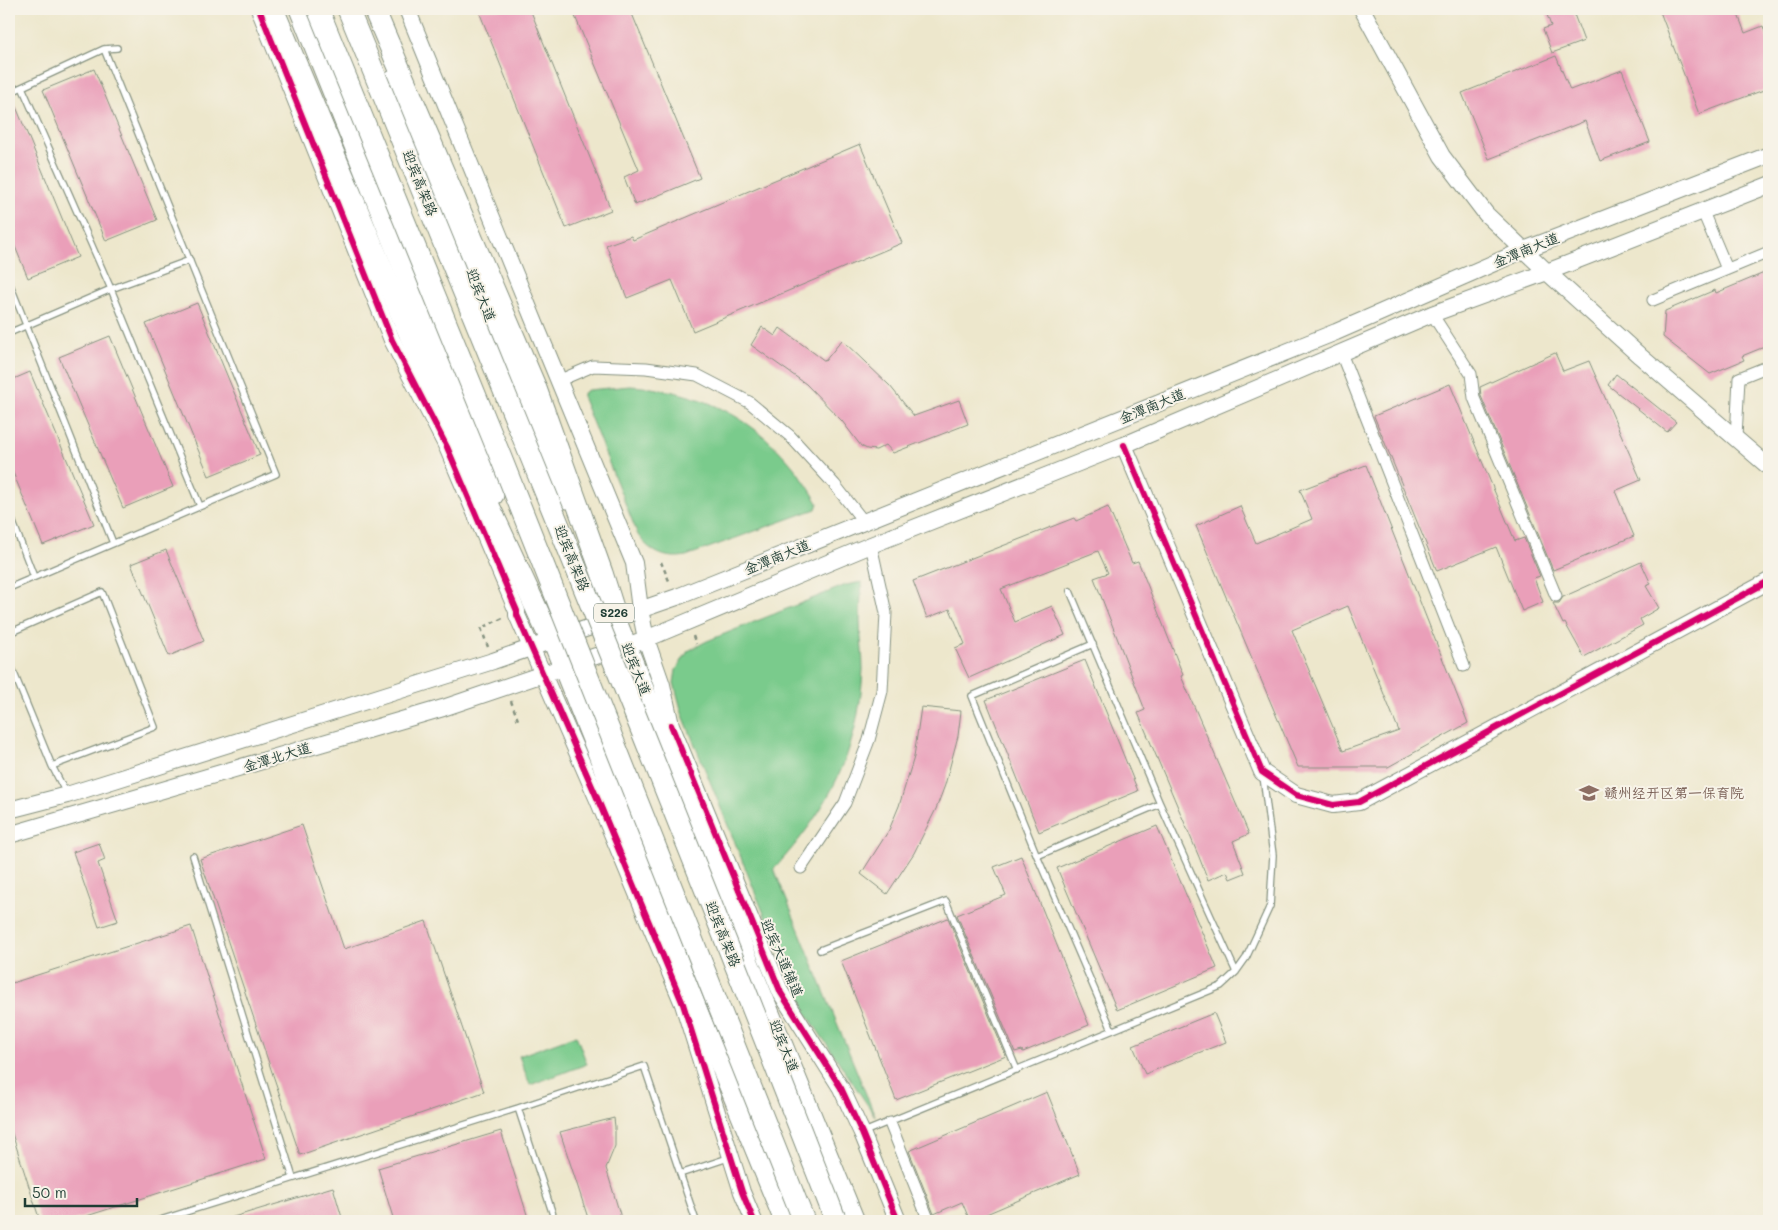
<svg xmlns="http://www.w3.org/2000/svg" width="1778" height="1230" viewBox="0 0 1778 1230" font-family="Mali,'LXGW WenKai TC',sans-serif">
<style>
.green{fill:#7acb8c;stroke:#4c8460}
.building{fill:#ea9fb9;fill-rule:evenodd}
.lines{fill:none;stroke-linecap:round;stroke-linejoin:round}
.lane-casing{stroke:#869280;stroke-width:8}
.street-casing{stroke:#869280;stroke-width:13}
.secondary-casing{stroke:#869280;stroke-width:18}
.primary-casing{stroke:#869280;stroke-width:21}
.highway-casing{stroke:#869280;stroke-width:23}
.path{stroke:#869280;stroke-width:2.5;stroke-dasharray:4 4;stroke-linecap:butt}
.lane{stroke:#fff;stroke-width:5.5}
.street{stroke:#fff;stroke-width:11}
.secondary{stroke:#fff;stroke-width:16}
.primary{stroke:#fff;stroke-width:19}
.highway{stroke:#fff;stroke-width:21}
.highway-bridge-casing{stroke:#869280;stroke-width:23;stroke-linecap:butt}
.highway-bridge{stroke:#fff;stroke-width:21}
.cycleway-casing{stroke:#f7f3e8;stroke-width:9}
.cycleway{stroke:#d6006c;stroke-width:6}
.labels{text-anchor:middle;stroke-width:4;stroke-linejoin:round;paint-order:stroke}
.shield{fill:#f7f3e8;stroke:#60746a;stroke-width:1}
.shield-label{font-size:12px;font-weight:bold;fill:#1f3d34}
.street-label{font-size:14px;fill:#1f3d34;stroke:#f7f3e8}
.education-label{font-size:14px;fill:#785e54;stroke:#f7f3e8;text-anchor:start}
</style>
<rect width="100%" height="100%" fill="#f7f3e8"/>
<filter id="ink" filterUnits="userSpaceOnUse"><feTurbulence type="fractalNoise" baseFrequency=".02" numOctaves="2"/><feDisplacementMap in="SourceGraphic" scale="10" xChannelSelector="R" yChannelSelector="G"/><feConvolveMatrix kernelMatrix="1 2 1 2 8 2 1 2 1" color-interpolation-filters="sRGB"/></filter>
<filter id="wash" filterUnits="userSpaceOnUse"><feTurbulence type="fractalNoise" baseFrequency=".0096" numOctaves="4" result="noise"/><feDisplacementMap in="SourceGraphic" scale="20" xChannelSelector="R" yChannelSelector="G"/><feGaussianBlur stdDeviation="1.12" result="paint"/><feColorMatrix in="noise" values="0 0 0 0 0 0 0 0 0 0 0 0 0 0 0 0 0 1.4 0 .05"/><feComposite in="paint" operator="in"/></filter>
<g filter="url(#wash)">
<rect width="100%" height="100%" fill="#ede7cc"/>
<!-- green -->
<path class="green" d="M630,386C714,391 775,429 818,503L816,509L686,556C665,560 650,552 638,535L583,399V393L588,390Z
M862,582C861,594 860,607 860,620C860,636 863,652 863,669C859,752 829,809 774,869L875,1116L802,1007L682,713L674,683L676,670L688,651L707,641L846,585Z
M576,1035L587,1064L530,1085L519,1056Z"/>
<g id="blocks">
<!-- building -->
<path class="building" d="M478,9H530L611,210L566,228Z
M572,9H630L700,178L635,205L624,177L639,170Z
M1545,9H1572L1584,41L1552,53L1543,29L1551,26Z
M1659,9H1736L1745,33L1763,26L1769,44V88L1699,114Z
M1556,56L1570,90L1622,70L1650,142L1600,161L1585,121L1489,159L1462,93Z
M94,69L157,220L106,241L43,90Z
M12,97L78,257L28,278L9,232V98Z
M860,144L902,243L693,331L672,280L627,298L606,245L631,236L633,240Z
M1769,271V345L1742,356L1744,360L1710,374L1663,337L1665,311L1715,290L1716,293Z
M197,303L260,455L209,476L146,324Z
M762,327L775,336L780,328L825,361L842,340L890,386L914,416L959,400L968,424L893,453L886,445L876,450L867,449L861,446L842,421L806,384L751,345Z
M110,336L173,487L123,508L59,357Z
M1555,353L1563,371L1589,361L1641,480L1615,491L1634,536L1553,570L1481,396L1480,387Z
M30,372L94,524L43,545L9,463V381Z
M1616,374L1676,422L1667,432L1608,385Z
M1450,384L1515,541L1524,538L1540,576L1534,578L1543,602L1522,611L1496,547L1437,571L1374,416Z
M1366,465L1468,723L1388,767H1298L1196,526L1240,506L1256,543L1312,519L1300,490ZM1348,606L1399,731L1343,751L1292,630Z
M1108,507L1132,563L1138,561L1183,675L1181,676L1249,834L1233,841L1245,873L1230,879L1227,872L1208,880L1199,857L1138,713L1145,710L1094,578L1108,573L1098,551L1001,589L1015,622L1052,606L1065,635L969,678L955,648L965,644L950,609L927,618L913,581L1074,518L1076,521Z
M166,550L204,641L169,656L131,564Z
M1641,562L1651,584L1646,586L1659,608L1640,619L1643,625L1584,657L1565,623L1563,624L1553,603H1559L1563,597Z
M1085,660L1138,791L1039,832L986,700Z
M921,707L961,711L958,736L945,785L936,809L914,853L887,894L861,874L889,830L899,806L914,757Z
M302,825L344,949L426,921L484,1092L300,1155L200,859Z
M1157,826L1217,968L1117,1010L1057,868Z
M99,843L105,860L98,863L118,921L99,927L73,852Z
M1021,856L1089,1025L1023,1052L1022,1050L1015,1052L957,915L1006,895L994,867Z
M948,918L1006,1056L896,1100L841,961Z
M191,926L266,1159L71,1221H40L9,1124V984Z
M1214,1013L1226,1042L1145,1074L1133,1046Z
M1047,1092L1080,1174L970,1221L962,1202L934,1214L909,1151Z
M614,1118L615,1127V1146L606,1168L622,1221H589L560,1132Z
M501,1131L529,1221H394L378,1168Z
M333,1187L343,1221H230V1218Z"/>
</g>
</g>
<g filter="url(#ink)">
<use href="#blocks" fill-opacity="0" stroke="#869280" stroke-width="1"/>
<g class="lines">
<defs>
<path id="lane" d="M22,87L111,289L200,506
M9,93L104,49L117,48
M9,282L113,543
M9,333L111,289L190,260
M9,512L34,577
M9,588L276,474L104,49
M1070,591L1160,804L1236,972
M9,633L102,592L155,727L52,766
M1093,644L972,696L1037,856L1112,1030
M9,661L52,766L66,793
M193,856L293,1178
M1037,856L1160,804
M820,950L946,901L1017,1070
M518,1108L555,1221
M864,1132L1221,986L1236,972L1246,958L1270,906L1273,855L1263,776
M680,1174L731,1157
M9,1215L11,1221
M157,1221L518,1108L644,1066L696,1221"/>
<path id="street" d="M1703,212L1727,269
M1653,300L1769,252
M1432,314L1471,374L1474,398L1556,596
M1341,353L1464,666
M558,381L593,366L646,368L697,375L749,402L790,436L835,485L864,522
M1736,438L1739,378L1769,366
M801,868L845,803L869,740L882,691L886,613L871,545
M890,1123L929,1221"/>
<path id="secondary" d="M259,9L392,340L447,447L517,611V615L598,800L683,1004L742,1192L754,1221
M407,9L539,333L634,563L640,609L646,639L662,685L671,725L781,993L841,1088L862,1133L898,1221
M1362,9L1442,156L1486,214L1547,272L1640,356L1769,467
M1124,445L1262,772L1296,795L1333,805L1359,802L1769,581
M9,810L67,795L493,661L677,597L1336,332L1524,250L1769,155
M9,835L443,708L646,639L871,545L1124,445L1432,314L1547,272L1769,185"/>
<path id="primary" d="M299,9L494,495
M393,80L566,499
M610,604L647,696L749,962L855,1221
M546,625L597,752L692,996L784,1221"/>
<path id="highway" d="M273,9L410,335L551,640
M374,9L535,386L602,573L616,617"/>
</defs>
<!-- lane casing -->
<use href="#lane" class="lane-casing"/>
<!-- street casing -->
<use href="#street" class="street-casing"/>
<!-- secondary casing -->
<use href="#secondary" class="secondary-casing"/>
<!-- primary casing -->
<use href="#primary" class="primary-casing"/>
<!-- highway casing -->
<use href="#highway" class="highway-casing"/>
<!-- path -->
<path class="path" d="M661,562L670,583
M693,636L696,644
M488,647L481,628L503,618
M511,701L518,720"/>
<!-- lane -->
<use href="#lane" class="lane"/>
<!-- street -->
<use href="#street" class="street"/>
<!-- secondary -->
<use href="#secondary" class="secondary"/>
<!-- primary -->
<use href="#primary" class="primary"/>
<!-- highway -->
<use href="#highway" class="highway"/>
<defs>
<path id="highway-bridge" d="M318,9L499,453L804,1221
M348,9C513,412 678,815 836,1221"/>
</defs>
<!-- highway-bridge casing -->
<use href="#highway-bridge" class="highway-bridge-casing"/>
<!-- highway-bridge -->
<use href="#highway-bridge" class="highway-bridge"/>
<defs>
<path id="cycleway" d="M259,9L392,340L447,447L517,611V615L598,800L683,1004L742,1192L754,1221
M1124,445L1262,772L1296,795L1333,805L1359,802L1769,581
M671,725L781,993L841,1088L862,1133L898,1221"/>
</defs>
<!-- cycleway casing -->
<use href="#cycleway" class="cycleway-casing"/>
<!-- cycleway -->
<use href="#cycleway" class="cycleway"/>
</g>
</g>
<!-- icons -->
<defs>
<symbol id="school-bare" viewBox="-9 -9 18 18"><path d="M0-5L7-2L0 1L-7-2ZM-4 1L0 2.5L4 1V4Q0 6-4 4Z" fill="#8d6e63" stroke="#f7f3e8" stroke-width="2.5" paint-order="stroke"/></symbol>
</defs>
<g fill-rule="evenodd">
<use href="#school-bare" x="1575" y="779" width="28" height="28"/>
</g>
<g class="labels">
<!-- shield labels -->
<rect class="shield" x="594" y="603.5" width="40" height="19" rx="4"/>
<g class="shield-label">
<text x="614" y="617">S226</text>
</g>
<!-- street labels -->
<g class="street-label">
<text transform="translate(420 183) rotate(68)" y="5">迎宾高架路</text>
<text transform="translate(1526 250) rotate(-22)" y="5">金潭南大道</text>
<text transform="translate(481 295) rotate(68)" y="5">迎宾大道</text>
<text transform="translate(1152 406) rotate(-22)" y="5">金潭南大道</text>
<text transform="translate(777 557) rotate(-22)" y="5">金潭南大道</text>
<text transform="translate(572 558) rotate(68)" y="5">迎宾高架路</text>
<text transform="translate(636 669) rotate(68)" y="5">迎宾大道</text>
<text transform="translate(277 757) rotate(-17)" y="5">金潭北大道</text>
<text transform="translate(723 934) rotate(68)" y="5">迎宾高架路</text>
<text transform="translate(782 958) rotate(66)" y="5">迎宾大道辅道</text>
<text transform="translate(784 1046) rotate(68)" y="5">迎宾大道</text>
</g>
<!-- education labels -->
<g class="education-label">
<text x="1604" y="798">赣州经开区第一保育院</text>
</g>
</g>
<!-- margin -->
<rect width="1778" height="1230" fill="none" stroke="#f7f3e8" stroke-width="30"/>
<!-- scale -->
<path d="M25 1198v8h112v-8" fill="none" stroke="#1f3d34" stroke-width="2.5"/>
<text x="32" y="1198" font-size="15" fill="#1f3d34" stroke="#f7f3e8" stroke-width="4" paint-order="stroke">50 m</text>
</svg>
